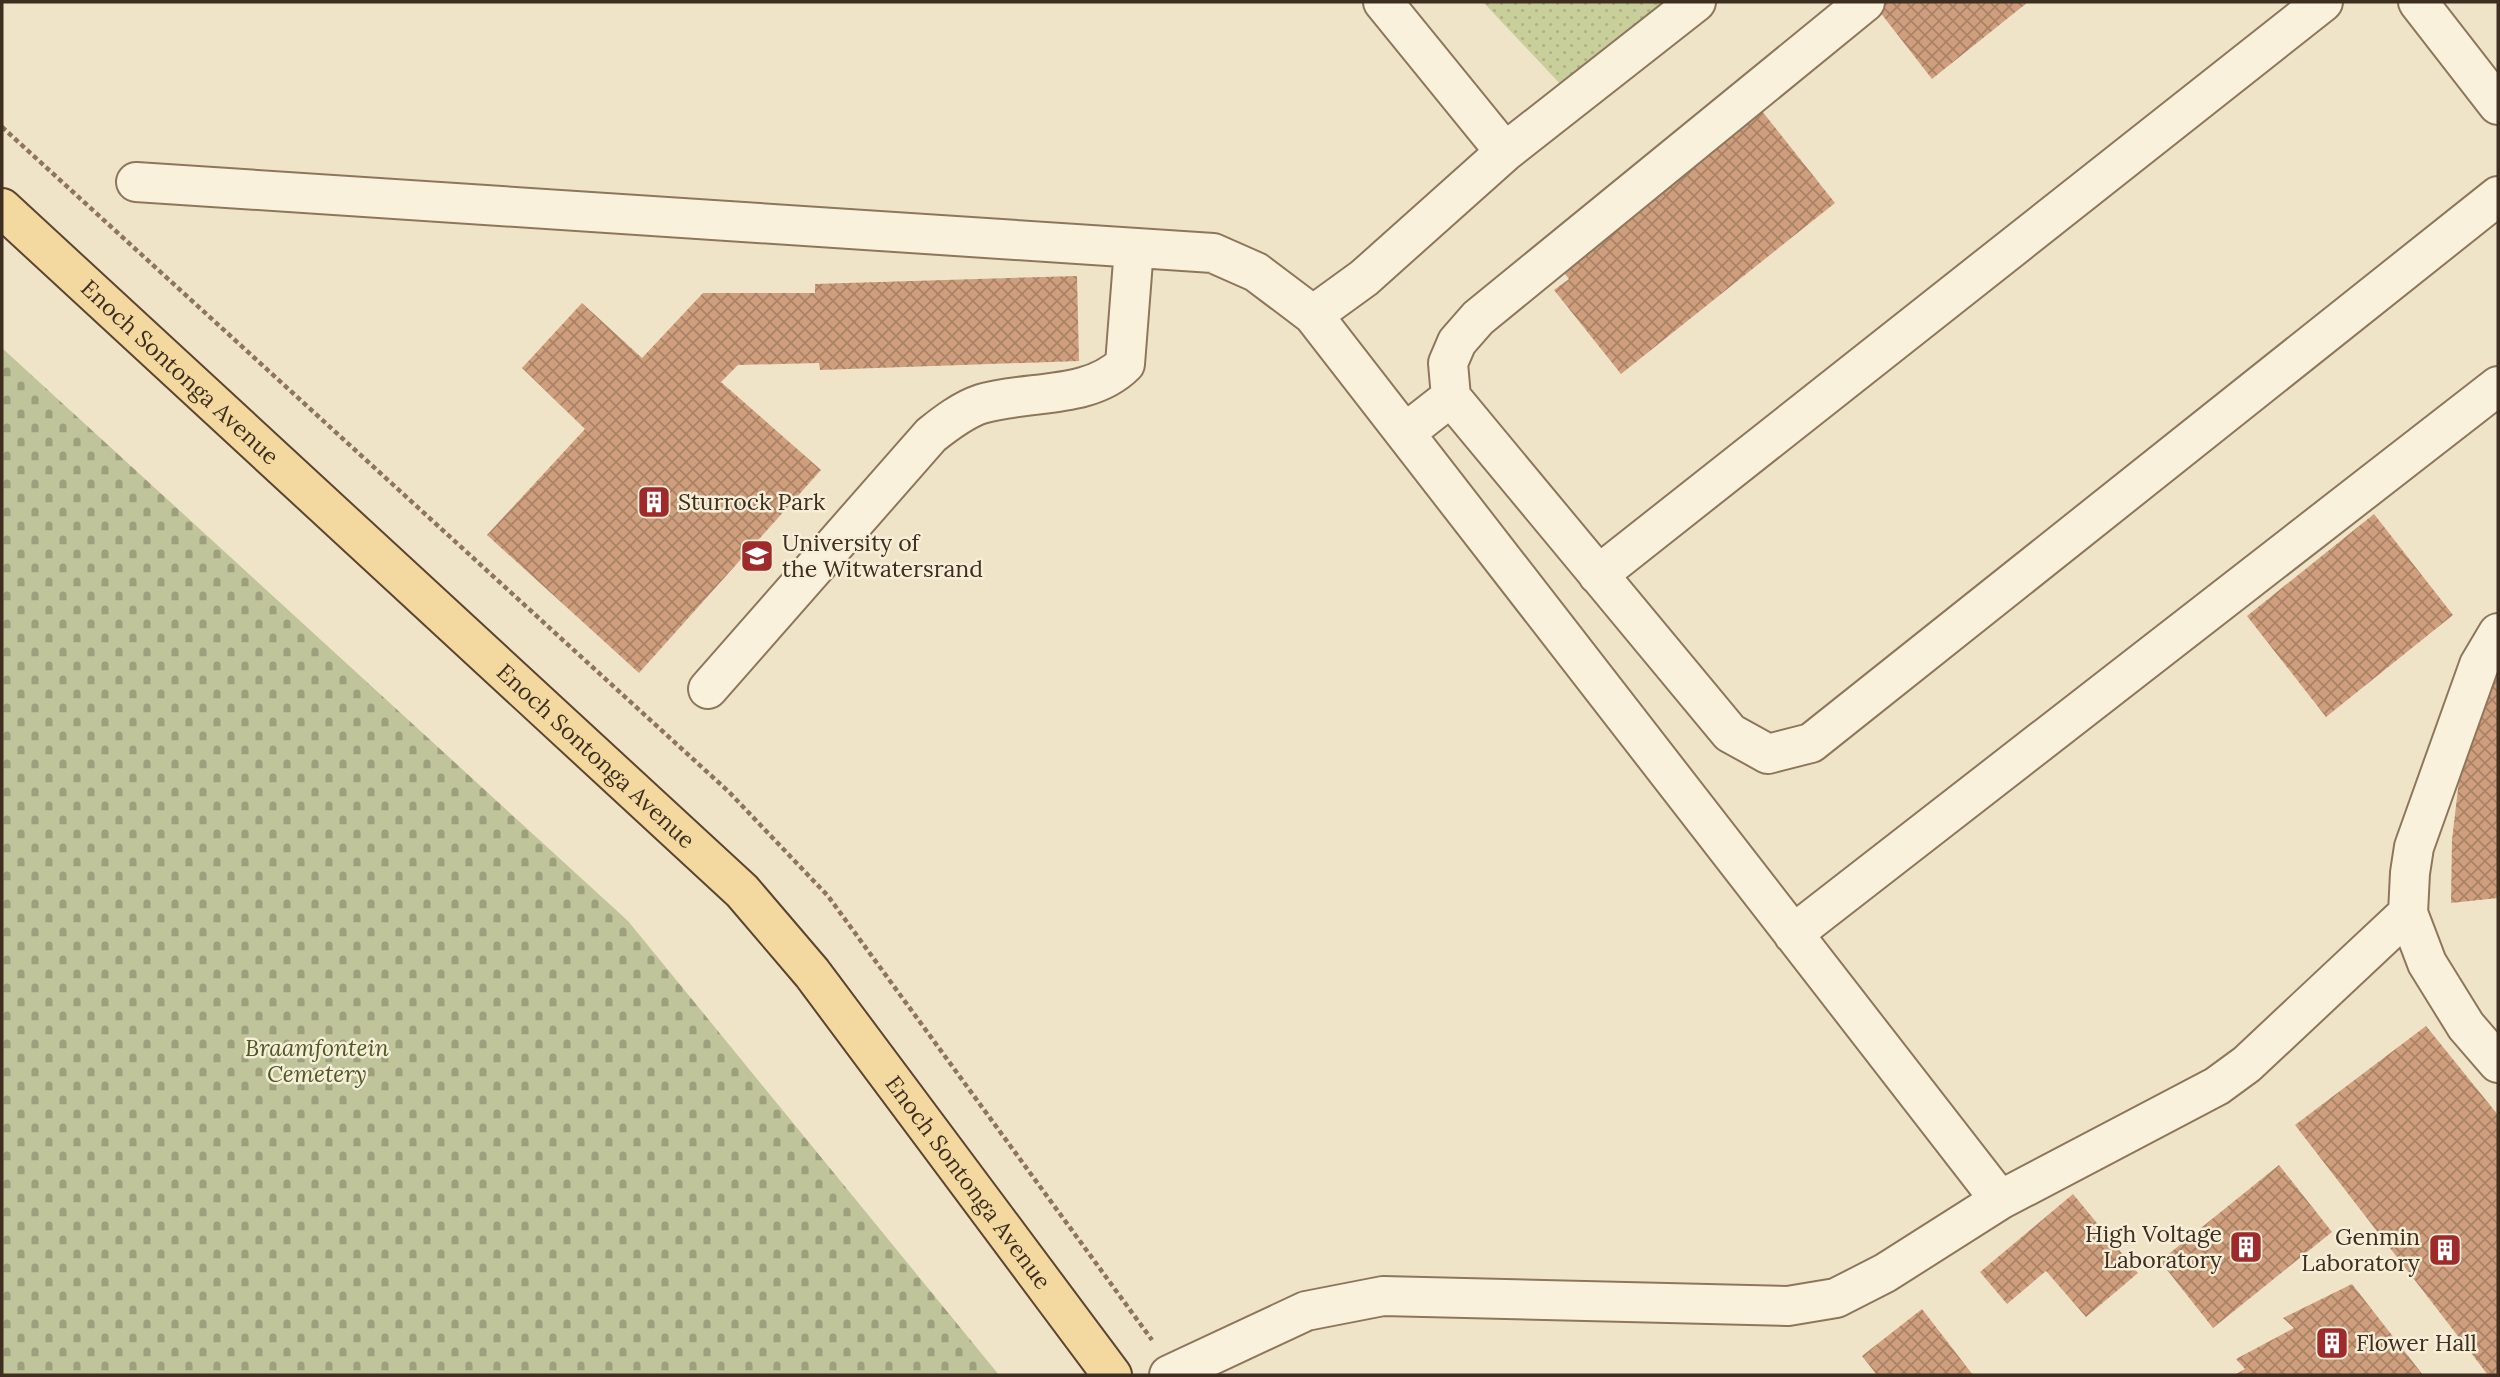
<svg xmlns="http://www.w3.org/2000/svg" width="2500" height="1377" viewBox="0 0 2500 1377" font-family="Lora,serif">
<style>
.grass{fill:url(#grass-dots)}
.cemetery{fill:url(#cemetery-stones)}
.building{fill:url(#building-cross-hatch)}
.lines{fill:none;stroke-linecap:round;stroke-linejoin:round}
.minor-casing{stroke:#8d765c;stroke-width:42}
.major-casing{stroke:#5b4430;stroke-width:42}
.path{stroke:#8d765c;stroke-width:4.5;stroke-dasharray:5 3.5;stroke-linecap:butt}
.minor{stroke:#faf1dc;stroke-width:38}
.major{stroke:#f3d9a0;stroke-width:38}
.labels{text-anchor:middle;stroke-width:5;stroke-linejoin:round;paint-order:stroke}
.street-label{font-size:23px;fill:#3d2e20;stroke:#f7eed8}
.poi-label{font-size:23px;fill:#3d2e20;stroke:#f7eed8;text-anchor:start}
.park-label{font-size:23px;font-style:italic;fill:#4d5a26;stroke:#f7eed8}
</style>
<defs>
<pattern id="grass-dots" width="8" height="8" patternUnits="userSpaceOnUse" patternTransform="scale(1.75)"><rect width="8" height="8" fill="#c9cf9b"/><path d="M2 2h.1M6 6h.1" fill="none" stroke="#aeb285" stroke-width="1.8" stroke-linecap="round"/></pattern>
<pattern id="cemetery-stones" width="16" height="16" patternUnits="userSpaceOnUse" patternTransform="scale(1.75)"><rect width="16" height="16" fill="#bfc49a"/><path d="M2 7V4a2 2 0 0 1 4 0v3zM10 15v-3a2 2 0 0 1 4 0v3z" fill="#9ca07d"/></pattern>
<pattern id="building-cross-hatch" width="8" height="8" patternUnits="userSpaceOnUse" patternTransform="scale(1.75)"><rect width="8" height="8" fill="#cf9f7d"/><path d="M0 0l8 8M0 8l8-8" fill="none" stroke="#a98266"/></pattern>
</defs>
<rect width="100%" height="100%" fill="#f0e4c8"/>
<!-- grass -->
<path class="grass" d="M1483,2H1667L1563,87Z"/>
<!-- cemetery -->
<path class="cemetery" d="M2,348L628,921L999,1375H2Z"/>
<!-- building -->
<path class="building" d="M1882,2H2028L1932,79L1876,7Z
M1758,106L1835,203L1621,374L1554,290L1569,279L1558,265Z
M1077,276L1079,361L820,370L819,363L738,365L721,382L821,470L639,673L487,535L585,429L522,368L582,303L642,358L703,293H815V284Z
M2374,514L2453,615L2326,717L2247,616Z
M2498,669V898L2451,903L2452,840L2461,763Z
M2426,1026L2498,1115V1375H2488L2295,1125Z
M2279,1165L2332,1232L2213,1328L2160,1261Z
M2073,1194L2138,1273L2086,1317L2046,1271L2007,1304L1980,1272Z
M2352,1284L2423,1375H2234L2245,1369L2236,1359L2294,1328L2283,1318Z
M1922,1309L1973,1375H1877L1862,1356Z"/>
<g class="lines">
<defs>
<path id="minor" d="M1383,2L1505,152
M2418,2L2498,105
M136,182L1213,253L1256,272L1313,315L2000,1200
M1313,315L1364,278L1505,152L1696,2
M1451,397L1448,363L1457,342L1478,318L1865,2
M1405,433L1451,397L1730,733L1768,754L1811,743L2498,196
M1598,575L2323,2
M2498,633L2479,665L2414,847L2410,873L2408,913L2427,963L2466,1026L2498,1063
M708,689L931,435C946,423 963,410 981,404C1028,390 1089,400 1125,364L1134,248
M1793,934L2498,386
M1169,1375L1306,1311L1383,1296L1788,1306L1836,1298L1885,1273L2000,1200L2217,1086L2247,1064L2408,913"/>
<g id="major">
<path id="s1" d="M2,208L742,891L812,973L1112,1375"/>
</g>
</defs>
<!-- minor casing -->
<use href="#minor" class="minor-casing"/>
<!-- major casing -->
<use href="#major" class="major-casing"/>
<!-- path -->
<path class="path" d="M2,127L729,792L828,896L1152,1340"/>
<!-- minor -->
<use href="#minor" class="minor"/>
<!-- major -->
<use href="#major" class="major"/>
</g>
<!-- icons -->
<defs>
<symbol id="building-square" viewBox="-11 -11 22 22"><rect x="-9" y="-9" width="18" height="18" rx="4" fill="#9e2a2b" stroke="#f7eed8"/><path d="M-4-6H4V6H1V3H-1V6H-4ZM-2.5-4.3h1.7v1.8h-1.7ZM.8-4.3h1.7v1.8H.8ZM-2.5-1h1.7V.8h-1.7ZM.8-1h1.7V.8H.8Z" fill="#fff"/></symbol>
<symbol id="university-square" viewBox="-11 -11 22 22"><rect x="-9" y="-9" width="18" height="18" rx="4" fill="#9e2a2b" stroke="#f7eed8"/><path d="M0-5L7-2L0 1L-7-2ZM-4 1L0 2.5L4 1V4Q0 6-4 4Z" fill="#fff"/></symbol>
</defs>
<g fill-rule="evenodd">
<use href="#building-square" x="635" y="483" width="38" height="38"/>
<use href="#university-square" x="738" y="537" width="38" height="38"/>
<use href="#building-square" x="2227" y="1228" width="38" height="38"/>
<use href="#building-square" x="2426" y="1231" width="38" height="38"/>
<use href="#building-square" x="2313" y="1324" width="38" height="38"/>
</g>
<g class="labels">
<!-- street labels -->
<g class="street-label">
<text dy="8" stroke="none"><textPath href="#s1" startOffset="242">Enoch Sontonga Avenue</textPath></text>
<text dy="8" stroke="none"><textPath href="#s1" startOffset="808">Enoch Sontonga Avenue</textPath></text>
<text dy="8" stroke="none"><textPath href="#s1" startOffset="1376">Enoch Sontonga Avenue</textPath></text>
</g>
<!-- poi labels -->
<g class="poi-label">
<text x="678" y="510">Sturrock Park</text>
<text x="782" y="551">University of<tspan x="782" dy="26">the Witwatersrand</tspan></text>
<text x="2222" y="1242" text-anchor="end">High Voltage<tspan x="2222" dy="26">Laboratory</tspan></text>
<text x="2420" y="1245" text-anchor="end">Genmin<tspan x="2420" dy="26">Laboratory</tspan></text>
<text x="2356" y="1351">Flower Hall</text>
</g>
<!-- park labels -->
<g class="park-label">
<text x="317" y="1056">Braamfontein<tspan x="317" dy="26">Cemetery</tspan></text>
</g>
</g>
<!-- border -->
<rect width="2500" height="1377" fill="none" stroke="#3d2e20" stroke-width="7"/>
</svg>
